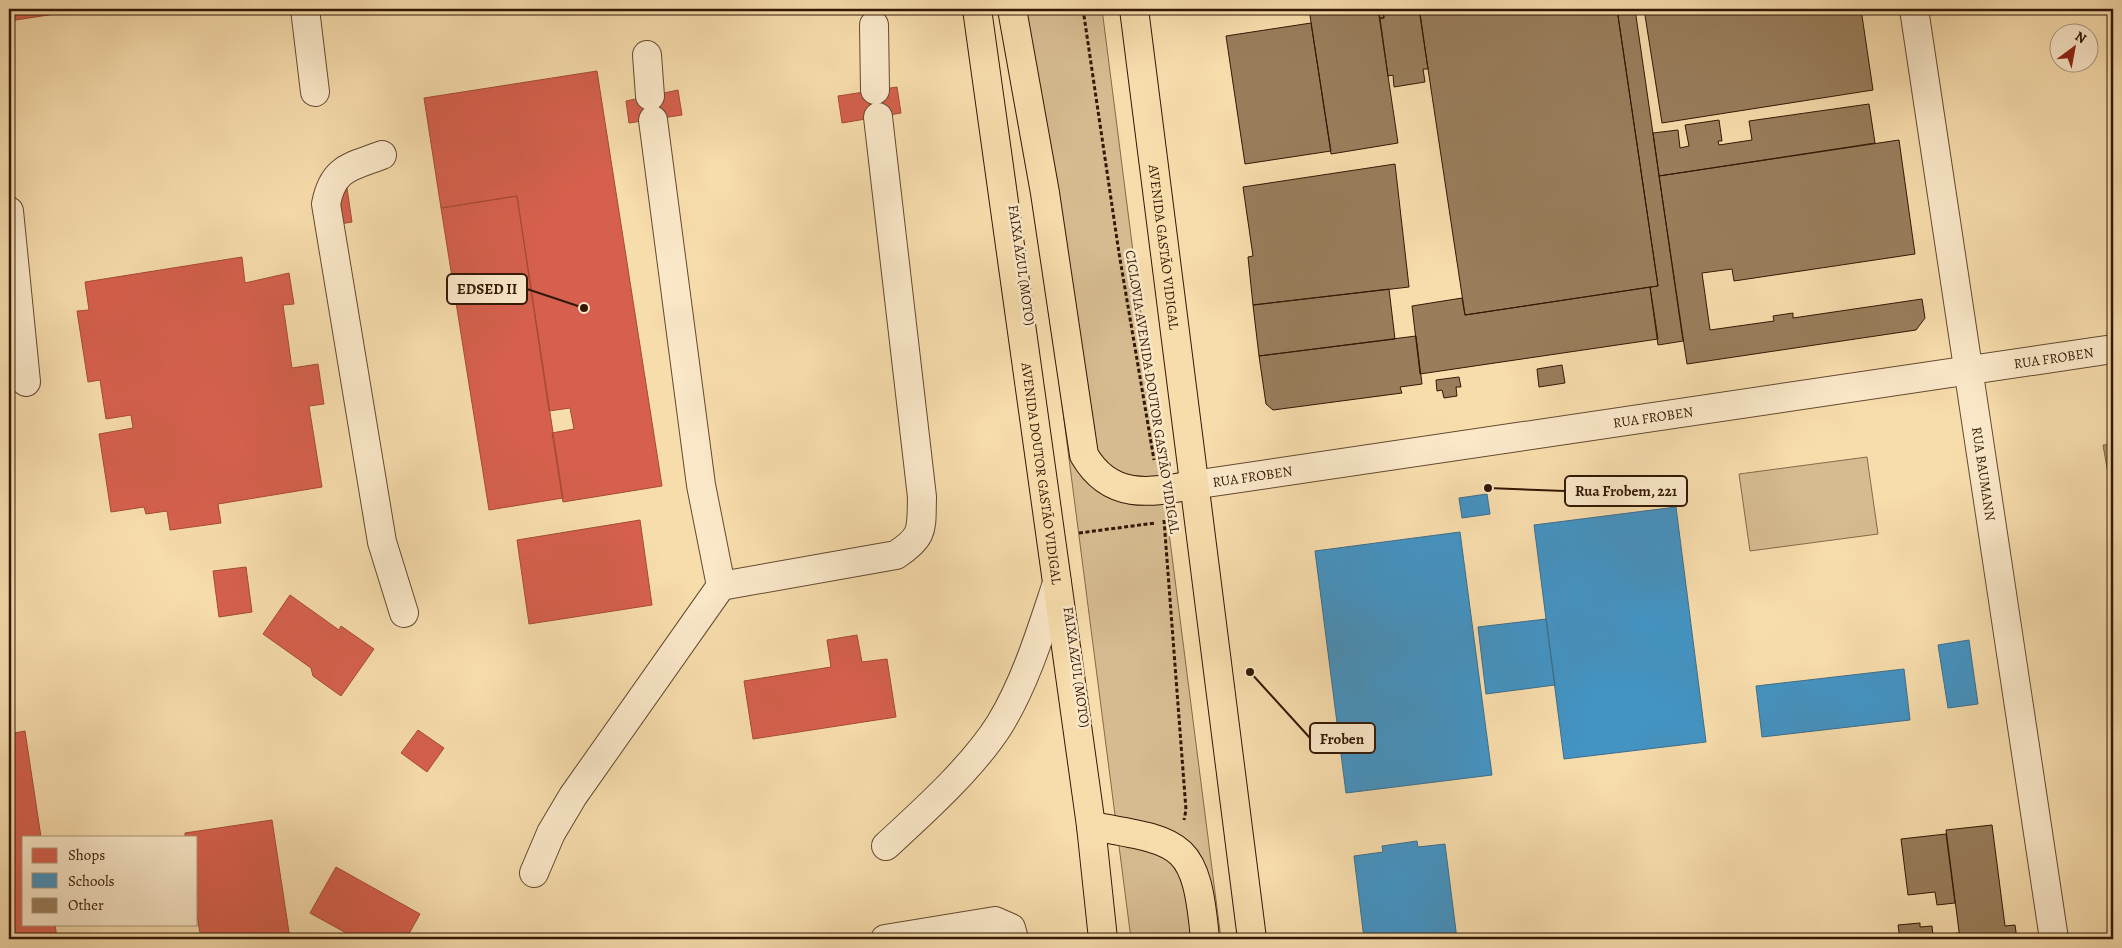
<svg xmlns="http://www.w3.org/2000/svg" width="2122" height="948" viewBox="0 0 2122 948" font-family="Alegreya,serif">
<style>
.green{fill:#d6bb90;stroke:#846a4a}
.water{fill:#b49973;stroke:#806547}
.shops{fill:#d6604d;stroke:#a54a37}
.schools{fill:#4393c3;stroke:#3e6e8a}
.building{fill:#997e5c;stroke:#331805}
.lines{fill:none;stroke-linecap:round;stroke-linejoin:round}
.minor-casing{stroke:#64492f;stroke-width:30}
.highway-casing{stroke:#331805;stroke-width:30}
.path{stroke:#331805;stroke-width:3;stroke-dasharray:4 2.5;stroke-linecap:butt}
.minor{stroke:#fae8c9;stroke-width:28}
.highway{stroke:#f7dcac;stroke-width:28}
.labels{text-anchor:middle;stroke-width:5;stroke-linejoin:round;paint-order:stroke}
.street-label{font-size:14px;fill:#331805;stroke:#fae8c9}
.leader{fill:none;stroke:#331805;stroke-width:2}
.callout-dot{fill:#331805;stroke:#fae8c9;stroke-width:2}
.callout{fill:#fae8c9;stroke:#331805;stroke-width:2}
.callout-label{font-size:15px;text-anchor:middle;font-weight:bold;fill:#331805}
</style>
<rect width="100%" height="100%" fill="#f7dcac"/>
<filter id="stains"><feTurbulence type="fractalNoise" baseFrequency=".004" numOctaves="4"/><feColorMatrix values="0 0 0 0 .2 0 0 0 0 .09 0 0 0 0 .02 0 0 0 .5 -.17"/></filter>
<radialGradient id="worn" r=".72"><stop offset=".6" stop-color="#630" stop-opacity="0"/><stop offset="1" stop-color="#630" stop-opacity=".3"/></radialGradient>
<!-- green -->
<path class="green" d="M1011,9H1102L1221,939H1131Z
M1867,457L1878,534L1750,551L1739,474Z"/>
<!-- water -->
<path class="water" d="M2113,444V502L2103,445Z"/>
<!-- shops -->
<path class="shops" d="M9,9H88L9,21Z
M597,71L662,486L563,502L552,433L574,429L570,408L549,411L517,196L441,208L424,98Z
M897,87L901,113L842,123L838,96Z
M678,90L682,115L629,123L626,101Z
M347,188L352,222L340,224L335,190Z
M517,196L563,498L489,510L441,208Z
M242,257L245,283L289,273L294,304L283,305L292,368L318,364L324,404L309,406L322,487L218,504L221,523L170,530L167,511L146,514L144,507L111,512L99,434L133,428L131,415L106,419L100,380L88,382L77,311L89,310L85,282Z
M640,520L652,605L529,624L517,540Z
M246,567L252,612L219,617L213,571Z
M290,595L339,630L341,626L374,649L341,696L313,676L311,668L263,634Z
M857,635L862,662L887,659L896,717L753,739L744,681L831,667L827,640Z
M418,730L444,748L427,772L401,753Z
M25,731L41,837H24V924H55L57,939H9V734Z
M272,820L290,939H201L196,910V837H185V833Z
M336,867L420,914L406,939H357L310,913Z"/>
<!-- schools -->
<path class="schools" d="M1487,494L1490,514L1462,518L1459,498Z
M1676,507L1706,742L1564,759L1534,525Z
M1460,532L1492,775L1346,793L1315,551Z
M1546,619L1555,685L1486,694L1478,627Z
M1969,640L1978,704L1948,708L1938,645Z
M1904,669L1910,720L1762,737L1756,686Z
M1417,841L1418,847L1445,844L1457,939H1364L1354,856L1383,852L1382,846Z"/>
<!-- building -->
<path class="building" d="M1309,9H1378L1398,143L1331,154Z
M1378,9H1383L1384,18H1380Z
M1383,9H1414L1415,14L1420,13L1428,69H1423L1425,82L1394,87L1393,75L1388,76L1380,18H1384Z
M1419,9H1617L1658,286L1465,315Z
M1617,9H1635L1683,341L1658,345L1650,287L1658,286Z
M1644,9H1861L1873,90L1662,123Z
M1311,23L1331,151L1245,164L1226,36Z
M1869,104L1875,143L1659,176L1653,133L1678,130L1680,148L1689,146L1685,125L1719,120L1722,141H1718L1719,145L1752,140L1749,121Z
M1899,140L1915,254L1734,281L1732,269L1702,273L1710,330L1774,321L1773,316L1793,313V318L1922,299L1925,318L1916,330L1687,364L1659,176Z
M1395,164L1409,287L1253,305L1248,257L1253,256L1243,187Z
M1650,287L1658,339L1420,374L1412,306L1462,298L1465,315Z
M1389,289L1395,339L1259,356L1253,305Z
M1416,336L1422,384L1400,387L1402,393L1273,410L1266,404L1259,356Z
M1562,365L1565,383L1539,387L1537,369Z
M1459,377L1461,387H1456L1457,396L1444,398L1442,390L1437,391L1436,380Z
M1992,825L2005,926L2015,925L2017,939H1960L1946,830Z
M1946,834L1955,903L1937,905L1935,892L1908,895L1901,839Z
M1920,923V927L1932,926L1933,936L1959,933L1960,939H1900L1898,925Z"/>
<g class="lines">
<defs>
<g id="minor">
<path d="M305,9L315,92"/>
<path id="s1" d="M1914,9L2054,939"/>
<path d="M874,25L875,90"/>
<path d="M647,55L650,96"/>
<path d="M653,120L701,485L721,586L896,555C925,536 921,529 922,497L878,117"/>
<path d="M382,155C351,167 333,167 326,204L382,542L404,613"/>
<path d="M9,211L26,382"/>
<path id="s2" d="M1193,485L2113,349"/>
<path d="M886,846C924,811 973,767 1000,724C1026,681 1041,631 1057,583"/>
<path d="M534,873L551,833L573,796L721,586"/>
<path d="M885,939L995,921L1011,928L1014,939"/>
</g>
<g id="highway">
<path id="s3" d="M977,9L1091,826L1103,939"/>
<path d="M1012,9L1045,193L1084,455C1110,500 1149,493 1193,485"/>
<path id="s4" d="M1134,9L1252,939"/>
<path d="M1091,826C1183,842 1196,841 1205,939"/>
</g>
</defs>
<!-- minor casing -->
<use href="#minor" class="minor-casing"/>
<!-- highway casing -->
<use href="#highway" class="highway-casing"/>
<!-- path -->
<path class="path" d="M1083,9L1119,253L1154,460
M1164,520L1186,810L1184,820
M1079,533L1155,523"/>
<!-- minor -->
<use href="#minor" class="minor"/>
<!-- highway -->
<use href="#highway" class="highway"/>
</g>
<g class="labels">
<!-- street labels -->
<g class="street-label">
<text dy="5" stroke="none"><textPath href="#s4" startOffset="240">AVENIDA GASTÃO VIDIGAL</textPath></text>
<text transform="translate(1022 265) rotate(82)" y="5">FAIXA AZUL (MOTO)</text>
<text dy="5" stroke="none"><textPath href="#s2" startOffset="870">RUA FROBEN</textPath></text>
<text transform="translate(1153 392) rotate(81)" y="5">CICLOVIA AVENIDA DOUTOR GASTÃO VIDIGAL</text>
<text dy="5" stroke="none"><textPath href="#s2" startOffset="465">RUA FROBEN</textPath></text>
<text dy="5" stroke="none"><textPath href="#s3" startOffset="469">AVENIDA DOUTOR GASTÃO VIDIGAL</textPath></text>
<text dy="5" stroke="none"><textPath href="#s1" startOffset="470">RUA BAUMANN</textPath></text>
<text dy="5" stroke="none"><textPath href="#s2" startOffset="60">RUA FROBEN</textPath></text>
<text transform="translate(1077 667) rotate(82)" y="5">FAIXA AZUL (MOTO)</text>
</g>
</g>
<!-- callouts -->
<path class="leader" d="M584 308L527 289M1488 488L1565 491M1250 672L1310 738"/>
<g class="callout-dot">
<circle cx="584" cy="308" r="5"/>
<circle cx="1488" cy="488" r="5"/>
<circle cx="1250" cy="672" r="5"/>
</g>
<g class="callout">
<rect x="447" y="274" width="80" height="30" rx="5"/>
<rect x="1565" y="476" width="122" height="30" rx="5"/>
<rect x="1310" y="723" width="65" height="30" rx="5"/>
</g>
<g class="callout-label">
<text x="487" y="294">EDSED II</text>
<text x="1626" y="496">Rua Frobem, 221</text>
<text x="1342" y="744">Froben</text>
</g>
<!-- margin -->
<rect width="2122" height="948" fill="none" stroke="#f7dcac" stroke-width="30"/>
<rect x="10" y="10" width="2102" height="928" fill="none" stroke="#331805" stroke-width="2.5"/>
<rect x="15" y="15" width="2092" height="918" fill="none" stroke="#331805"/>
<!-- legend -->
<rect x="22" y="836" width="175" height="90" fill="#fae8c9" stroke="#aa957b"/>
<rect x="32" y="848" width="25" height="15" fill="#d6604d" stroke="#aa957b"/>
<text x="68" y="860" font-size="15" fill="#331805">Shops</text>
<rect x="32" y="873" width="25" height="15" fill="#4393c3" stroke="#aa957b"/>
<text x="68" y="886" font-size="15" fill="#331805">Schools</text>
<rect x="32" y="898" width="25" height="15" fill="#997e5c" stroke="#aa957b"/>
<text x="68" y="910" font-size="15" fill="#331805">Other</text>
<!-- north arrow -->
<g transform="translate(2074 48) rotate(32)"><circle r="24" fill="#fae8c9" stroke="#aa957b"/>
<path d="M0-4L9 19L0 12L-9 19Z" fill="#8f2418"/>
<text y="-8" font-size="14" font-weight="bold" text-anchor="middle" fill="#331805">N</text>
</g>
<rect width="100%" height="100%" filter="url(#stains)"/>
<rect width="100%" height="100%" fill="url(#worn)"/>
</svg>
